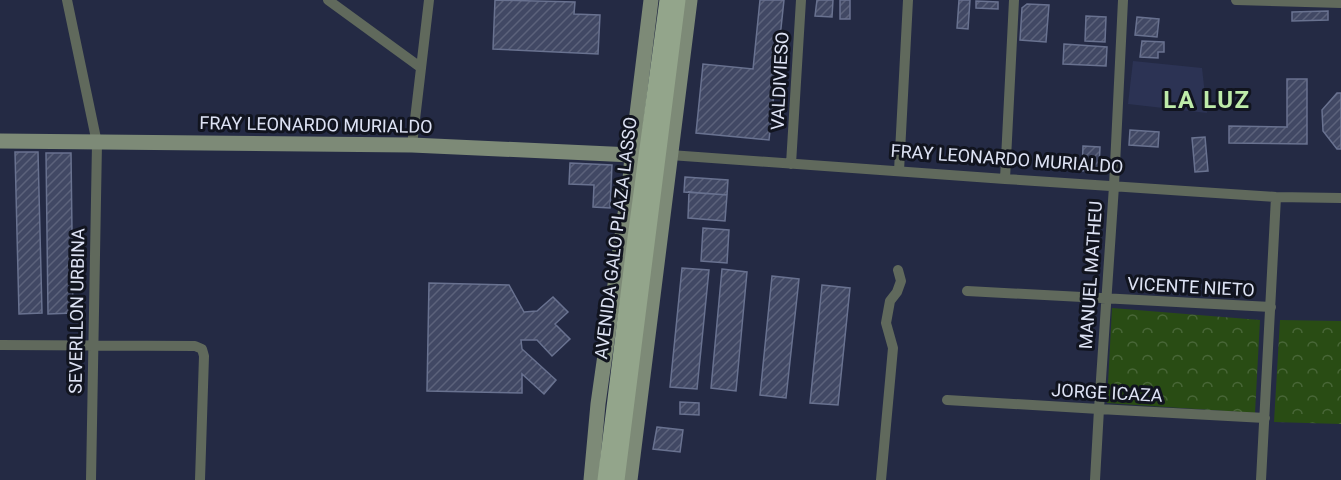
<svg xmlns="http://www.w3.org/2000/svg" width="1341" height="480" viewBox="0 0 1341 480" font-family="Roboto,sans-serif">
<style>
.built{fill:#2c3354}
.forest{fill:url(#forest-crowns)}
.building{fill:url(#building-hatch);stroke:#697290;stroke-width:1.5}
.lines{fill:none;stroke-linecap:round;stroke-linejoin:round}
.street{stroke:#60695c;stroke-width:10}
.secondary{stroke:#7d8a77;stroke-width:15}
.primary{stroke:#93a58b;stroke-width:15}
.labels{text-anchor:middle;stroke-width:6;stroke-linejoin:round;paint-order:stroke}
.street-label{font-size:18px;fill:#dde2f4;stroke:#11141f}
.district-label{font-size:24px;font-weight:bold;letter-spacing:1.5px;fill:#beeba9;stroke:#11141f}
</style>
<defs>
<pattern id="forest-crowns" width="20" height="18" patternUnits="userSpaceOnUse" patternTransform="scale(1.5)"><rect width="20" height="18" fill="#294c14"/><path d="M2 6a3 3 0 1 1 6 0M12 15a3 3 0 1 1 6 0" fill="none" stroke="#486637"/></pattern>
<pattern id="building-hatch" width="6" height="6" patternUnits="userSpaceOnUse" patternTransform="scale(1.5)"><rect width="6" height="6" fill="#414864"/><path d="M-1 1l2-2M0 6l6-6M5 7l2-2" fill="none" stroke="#5c627b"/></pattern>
</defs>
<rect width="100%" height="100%" fill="#242a44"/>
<!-- built -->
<path class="built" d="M1133,61L1202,68L1207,113L1128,104Z"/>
<!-- forest -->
<path class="forest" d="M1112,308L1260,320L1255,413L1107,403Z
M1280,320L1341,321V424L1274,422Z"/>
<!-- building -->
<path class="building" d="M495,0L575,2L574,14L600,15L598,54L493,49Z
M760,0H784L769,140L696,133L703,64L753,69Z
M817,0H833L832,17L815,16Z
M840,0H850V19H840Z
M959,0H970L968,29L957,28Z
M976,1L998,2V9L976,8Z
M1027,4L1049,5L1046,42L1020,40L1022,8Z
M1328,11V20L1292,21V12Z
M1086,16L1106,17L1105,42L1085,41Z
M1137,17L1159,19L1157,37L1135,35Z
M1142,41L1164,42V52H1158V58L1140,57Z
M1064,44L1107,47L1106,66L1063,64Z
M1287,79H1307V144L1229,143V126L1287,127Z
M1337,93H1341V149H1337L1323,131L1322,110Z
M1130,130L1159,132L1158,147L1129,145Z
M1205,137L1208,171L1195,172L1192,138Z
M1083,146L1100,147L1099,167L1097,170L1082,171Z
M15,152H38L42,313L19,314Z
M46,153H71L73,313L48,314Z
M570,163L612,165L610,208L593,207L594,185L569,184Z
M685,177L728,180L727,195L684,192Z
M689,192L727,195L725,221L688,218Z
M703,228L729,230L727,263L701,261Z
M682,268L709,270L697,389L670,387Z
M722,269L747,272L736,391L711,388Z
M772,276L799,279L786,398L760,395Z
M429,283L509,285L524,312L537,311L553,297L568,312L555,324L570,339L552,356L537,340H521L522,349L556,380L544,394L522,374V393L427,391Z
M822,285L850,288L838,405L810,403Z
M680,402L699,403V415L680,414Z
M657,427L683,430L680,452L653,449Z"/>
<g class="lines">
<!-- street -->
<path class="street" d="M67,0L97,143L91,480
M328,0L420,67
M1236,0L1341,3
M412,145L429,0
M670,155L1005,179L1276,197L1341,198
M791,164L801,0
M899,171L908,0
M1005,179L1014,0
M967,291L1271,307
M0,345L195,346L202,349L204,356L200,480
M947,400L1099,409L1265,418
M881,480L893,348L886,323L890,301L897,292L901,281L898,270
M1095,480L1099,409L1114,186L1123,0
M1261,480L1276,197"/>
<!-- secondary -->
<path class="secondary" d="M0,141L412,145L632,155
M591,480L598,404L630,179L632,155L651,0
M630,480L690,0"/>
<!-- primary -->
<path class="primary" d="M605,480L635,238L667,0
M617,480L678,0"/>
</g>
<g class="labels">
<!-- street labels -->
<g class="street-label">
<text transform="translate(780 81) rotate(-87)" y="6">VALDIVIESO</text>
<text transform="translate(316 125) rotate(1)" y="6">FRAY LEONARDO MURIALDO</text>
<text transform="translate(1007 159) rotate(4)" y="6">FRAY LEONARDO MURIALDO</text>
<text transform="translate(616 238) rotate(-83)" y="6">AVENIDA GALO PLAZA LASSO</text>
<text transform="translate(1091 275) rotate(-86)" y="6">MANUEL MATHEU</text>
<text transform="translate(1191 287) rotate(3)" y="6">VICENTE NIETO</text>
<text transform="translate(77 311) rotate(-89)" y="6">SEVERLLON URBINA</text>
<text transform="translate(1107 393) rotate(3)" y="6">JORGE ICAZA</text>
</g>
<!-- district labels -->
<g class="district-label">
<text x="1207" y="108">LA LUZ</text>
</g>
</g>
</svg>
